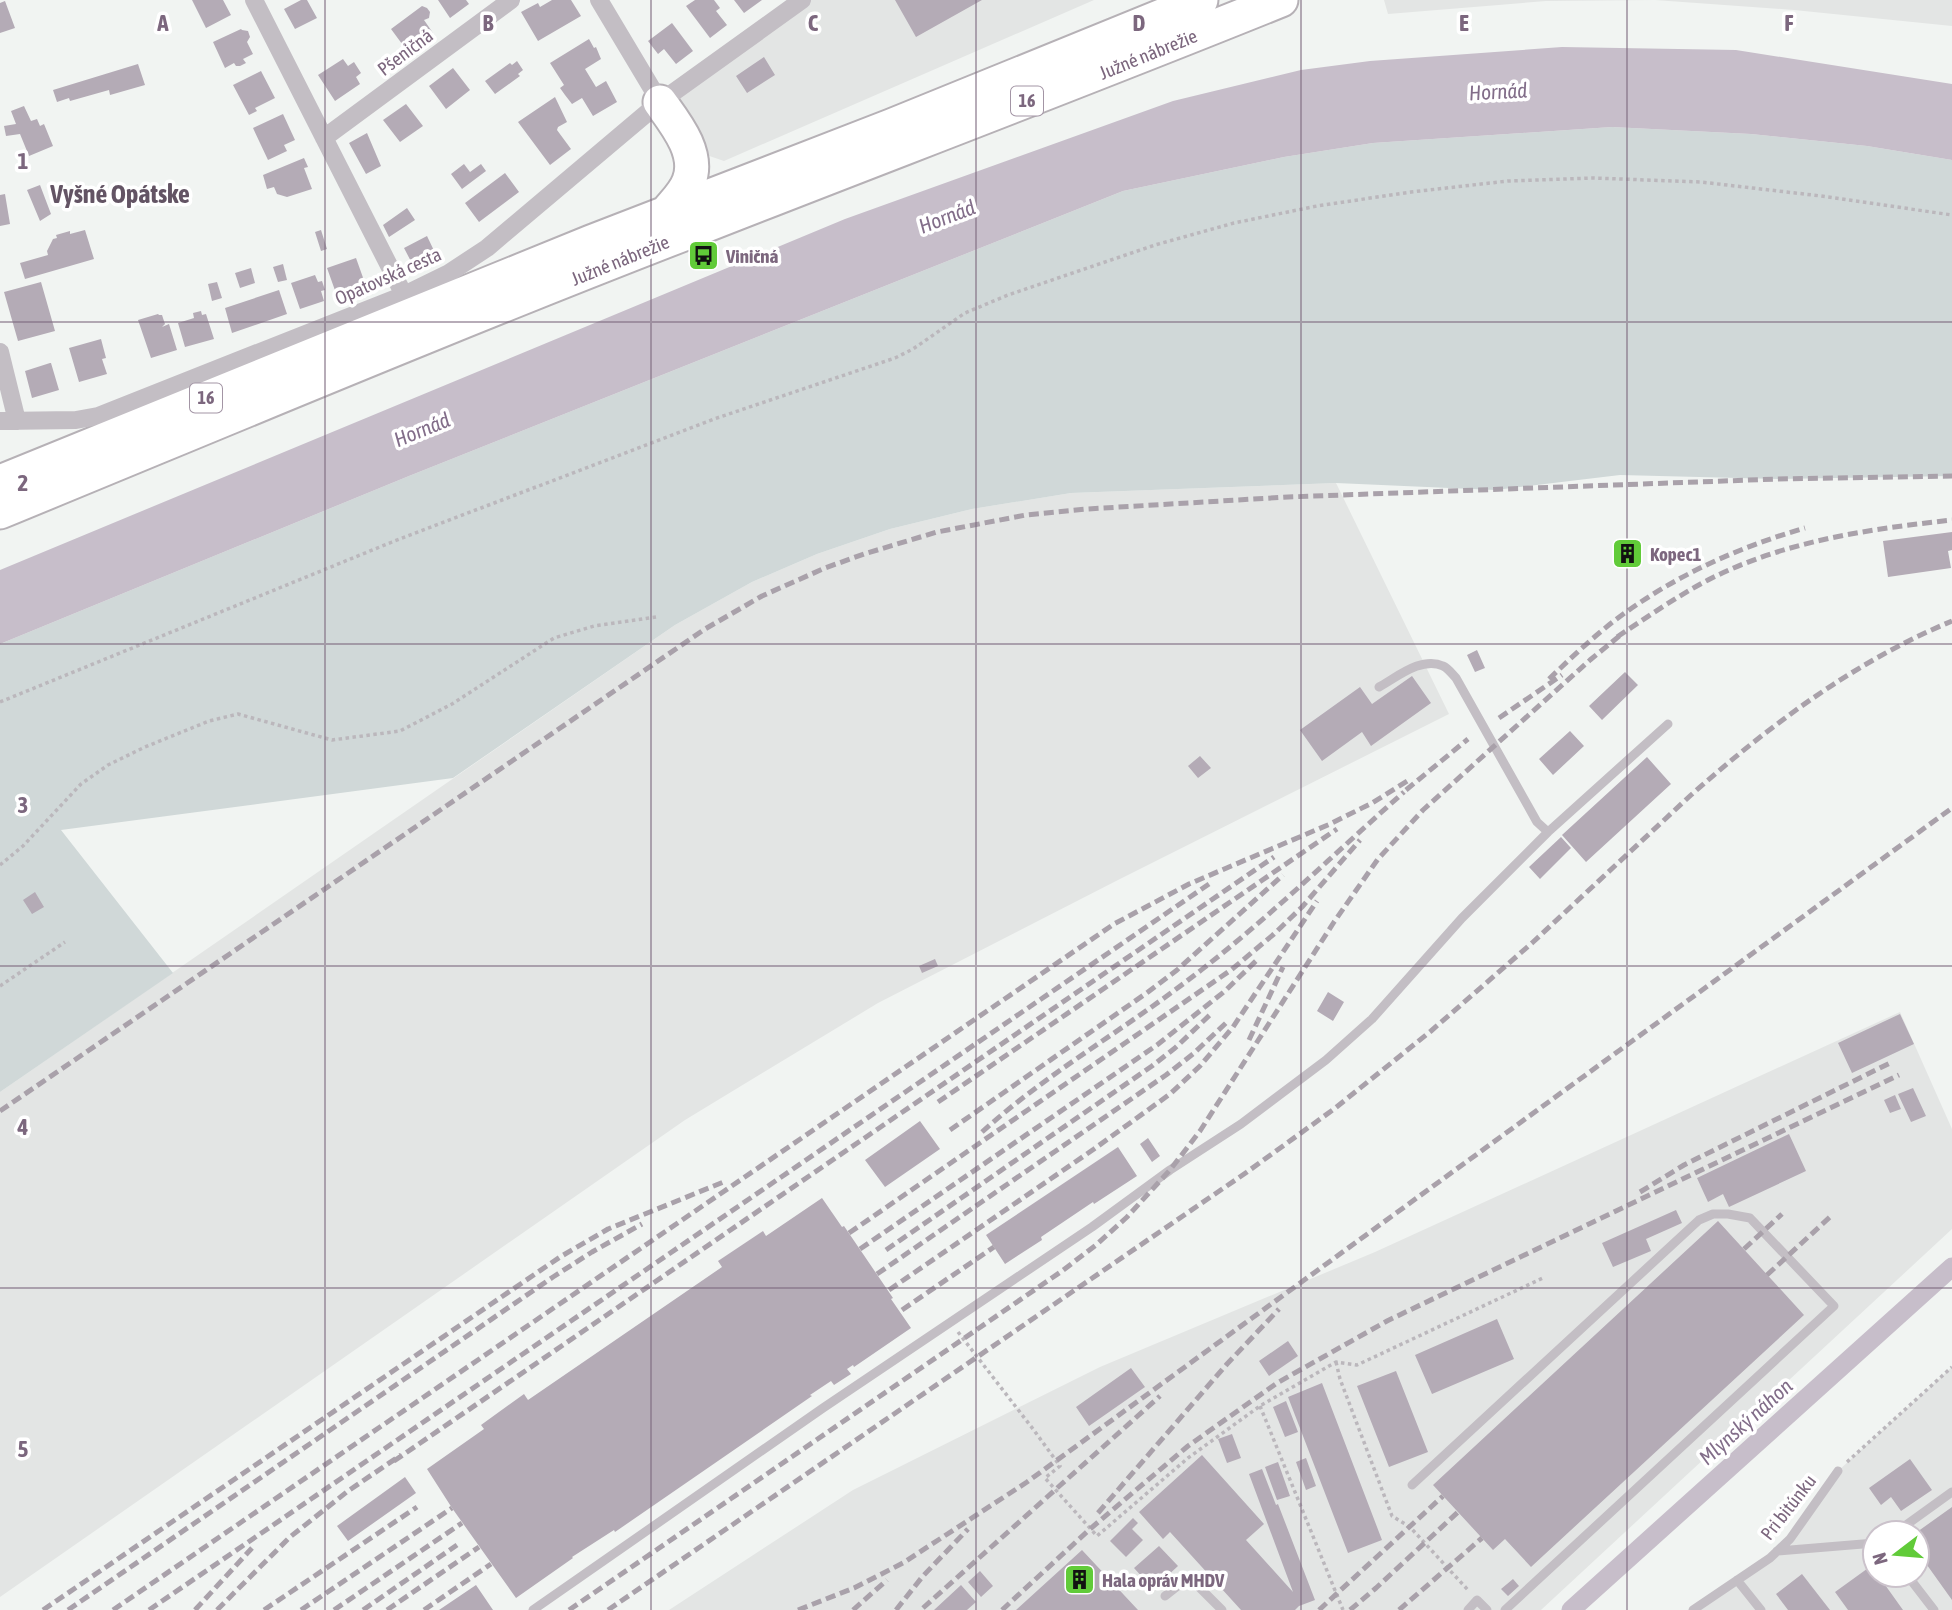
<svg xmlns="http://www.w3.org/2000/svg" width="1952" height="1610" viewBox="0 0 1952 1610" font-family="'Asap Condensed',sans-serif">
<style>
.built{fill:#e3e5e4;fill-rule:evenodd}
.green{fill:#d0d8d8}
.water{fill:#c7beca}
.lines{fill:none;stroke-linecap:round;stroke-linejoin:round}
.canal{stroke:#c7beca;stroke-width:19}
.building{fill:#b4abb6}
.highway-casing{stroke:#b6b1b6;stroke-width:37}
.path{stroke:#bbb7bc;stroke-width:3.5;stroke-dasharray:3.5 3.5;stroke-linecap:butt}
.lane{stroke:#c3bec4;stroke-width:9}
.street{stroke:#c3bec4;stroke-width:18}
.highway{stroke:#fff;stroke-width:33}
.rail{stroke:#a9a1aa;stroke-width:5;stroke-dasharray:10 5;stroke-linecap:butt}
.grid{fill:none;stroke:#7c677e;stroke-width:2;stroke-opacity:0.55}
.labels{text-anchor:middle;stroke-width:7;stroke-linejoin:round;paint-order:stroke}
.shield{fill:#fff;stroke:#a395a5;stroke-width:2}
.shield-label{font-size:18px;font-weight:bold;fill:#7c677e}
.street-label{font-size:19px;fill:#7c677e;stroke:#fff}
.poi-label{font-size:19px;font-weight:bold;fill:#7c677e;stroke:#fff;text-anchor:start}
.water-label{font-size:21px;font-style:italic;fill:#826d89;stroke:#fff}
.district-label{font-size:26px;font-weight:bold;fill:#635464;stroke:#fff}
.grid-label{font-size:23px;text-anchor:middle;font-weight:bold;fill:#7c677e;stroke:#fff;stroke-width:7;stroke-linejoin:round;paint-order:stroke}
</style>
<rect width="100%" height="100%" fill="#f1f4f2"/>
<!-- built -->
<path class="built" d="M802,0H1094L724,161L689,149L660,102Z
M1384,0H1952V26L1794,10L1655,0L1546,1L1388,14Z
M1336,483L1449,714L1118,880L878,1003L685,1120L0,1597V1092L675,625L752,582L817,554L890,529L972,509L1071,493Z
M1900,1012L1952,1129V1229L1541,1610H669L853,1490L1100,1367L1375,1252Z
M1952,1367V1610H1693L1790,1539L1838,1471ZM1875,1533H1917V1575H1875Z"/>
<!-- green -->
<path class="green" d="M1612,127L1751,134L1867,146L1952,160V476L1778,479L1620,475L1495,490L1336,483L1071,493L972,509L890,529L817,554L752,582L675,625L453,778L61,830L173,973L0,1092V644L409,476L1123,191L1284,157L1373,143Z"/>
<!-- water -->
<path class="water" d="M1562,47L1736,50L1952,84V160L1867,146L1751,134L1612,127L1373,143L1284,157L1123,191L409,476L0,644V570L845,219L1173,101L1301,70L1370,61Z"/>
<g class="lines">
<!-- canal -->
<path class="canal" d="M1571,1610L1952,1267"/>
</g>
<!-- building -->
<path class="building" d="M192,0H223L231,15L206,28Z
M301,0H307L317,18L295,29L284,9Z
M438,0H466L469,4L450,18Z
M552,0H571L581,16L538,41L521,12L538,3L540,7Z
M695,0H714L720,8L716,11L727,25L710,38L686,6Z
M734,0H762L744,13Z
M895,0H982L916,37Z
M5,1L15,28L0,33V3Z
M422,6L427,8L430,12L429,18L424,20L433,33L408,52L391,29Z
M672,23L693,51L676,64L664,49L658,54L648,41Z
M241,29L242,30L248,31L250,37L247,42L253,54L243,59L246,63L240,66H236L234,63L225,68L213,42Z
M589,39L594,48L596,47L601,59L585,69L596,87L606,81L617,102L593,116L582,98L572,104L565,95L560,88L564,85L550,63Z
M764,57L775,75L747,93L736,76Z
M343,59L348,66L354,62L361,73L356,77L360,84L335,101L318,75Z
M517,61L523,70L518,74L520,76L495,94L485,81L510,63L512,65Z
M138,64L145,85L110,95L109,90L70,101L69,98L57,102L53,90Z
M453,68L470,90L446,109L429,86Z
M261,71L275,98L255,108L257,111L249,115L233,85Z
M555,97L567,122L558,127L557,130L571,149L550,165L518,122Z
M406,104L423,126L400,142L383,120Z
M24,106L31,121L37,119L40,126L44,124L53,146L29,156L20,134L6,136L4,126L16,124L11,111Z
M283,114L295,140L284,145L287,151L268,160L253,128Z
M367,133L381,166L366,174L349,143Z
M304,158L308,167L304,168L312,189L287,197L277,194L274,187L267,189L263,175Z
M464,164L470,172L481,164L486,171L462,189L451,174Z
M505,173L519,192L479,222L465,203Z
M40,185L51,214L40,221L27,190Z
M5,194L10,224L0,226V195Z
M407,208L415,220L389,237L383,225Z
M85,230L94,259L25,279L20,263L48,255L47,251L53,239L57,238L56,235L70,231V234Z
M321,230L327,249L321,251L315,232Z
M427,236L438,259L416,271L404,248Z
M356,258L366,286L337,296L327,268Z
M283,264L287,280L278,282L273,267Z
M251,268L255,283L240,288L235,273Z
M315,275L318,282L322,281L325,290L321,291L324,301L300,309L291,283Z
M41,282L55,331L18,341L4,292Z
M217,282L222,298L212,301L208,284Z
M279,290L287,314L232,333L225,308Z
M201,311L202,315L206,314L214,339L185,347L178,323L194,318L193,313Z
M158,314L159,315H162L165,324L162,327L169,324L177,350L151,358L138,320Z
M101,339L106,358L102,359L107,374L79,382L69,348Z
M50,363H51L59,390L32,398L25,371Z
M1952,532V550L1948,551L1951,568L1888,577L1883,541Z
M1639,546L1641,556L1615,561L1613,552Z
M1477,650L1485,668L1475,672L1467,655Z
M1625,672L1638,685L1602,720L1589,706Z
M1412,676L1431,703L1371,746L1362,732L1322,761L1300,730L1360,687L1372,704Z
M1570,731L1584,746L1553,775L1539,759Z
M1200,756L1211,768L1198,778L1188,766Z
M1647,757L1671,784L1586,862L1562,835Z
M1561,837L1571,848L1540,879L1529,867Z
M35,892L44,907L32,914L23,900Z
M935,959L938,966L922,973L919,966Z
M1328,992L1344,1002L1333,1021L1317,1011Z
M1900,1014L1914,1044L1852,1073L1838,1043Z
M1913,1088L1926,1116L1911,1122L1898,1094Z
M1895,1095L1901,1109L1890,1113L1884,1100Z
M920,1121L940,1149L885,1187L865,1160Z
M1789,1134L1806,1171L1729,1207L1723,1194L1708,1202L1697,1178Z
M1148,1138L1160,1156L1152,1162L1140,1144Z
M1118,1147L1137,1176L1094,1204L1093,1202L1041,1237L1042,1240L1005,1264L986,1235Z
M822,1198L842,1227L844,1226L893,1298L891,1299L911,1328L854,1367L853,1365L847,1369L851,1374L834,1385L831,1381L810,1395L812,1396L615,1532L614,1530L572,1557L573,1558L516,1598L452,1508L427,1469L484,1429L481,1425L524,1394L528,1400L722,1267L718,1261L763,1231L766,1236Z
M1676,1210L1682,1223L1646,1239L1651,1251L1613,1267L1602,1243Z
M1718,1221L1804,1315L1531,1567L1505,1539L1493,1550L1433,1485Z
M1497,1319L1514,1359L1432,1394L1415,1355Z
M1288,1341L1298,1356L1269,1376L1259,1361Z
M1131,1368L1145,1387L1089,1426L1076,1407Z
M1396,1371L1428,1452L1389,1467L1357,1386Z
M1322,1383L1382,1540L1348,1553L1288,1397Z
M1286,1401L1298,1432L1285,1437L1273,1407Z
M1232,1434L1241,1458L1227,1463L1218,1439Z
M1202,1455L1264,1524L1246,1540L1293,1592L1249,1474L1262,1469L1276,1505L1278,1504L1315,1600L1299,1606L1295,1610H1241L1170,1532L1163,1539L1139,1512Z
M1306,1458L1316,1486L1306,1490L1296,1462Z
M1910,1459L1932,1490L1901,1511L1891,1497L1881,1505L1869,1488Z
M1278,1462L1290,1496L1277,1500L1265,1467Z
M405,1477L416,1493L348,1541L337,1526Z
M1952,1507V1600L1917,1551V1532Z
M1133,1518L1138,1523L1132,1529L1143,1540L1126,1557L1110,1541Z
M1159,1546L1178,1566L1153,1589L1134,1568Z
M1082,1550L1138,1610H1016Z
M1871,1566L1875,1572V1575H1878L1903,1610H1848L1835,1592Z
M980,1571L993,1586L981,1597L968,1582Z
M1802,1574L1830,1610H1788L1776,1594Z
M1513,1579L1519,1586L1508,1596L1501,1589Z
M476,1585L493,1610H439Z
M961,1585L976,1602L967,1610H934Z"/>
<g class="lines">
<defs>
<path id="highway" d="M660,102C675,123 700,153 689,181C685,193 674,203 667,212
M0,482L591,242L891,126L1201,0
M0,512C231,417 461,320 694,230C890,153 1086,79 1281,0"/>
</defs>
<!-- highway casing -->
<use href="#highway" class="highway-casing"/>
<!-- path -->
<path class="path" d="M0,702L392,542L714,419L895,358L913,349L965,313L1008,295L1155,245L1234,223L1317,206L1411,192L1508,181L1593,178L1701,182L1821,196L1952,215
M0,865L23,846L81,784L108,765L145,747L209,721L238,714L332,740L400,731L452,704L554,638L594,626L656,617
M0,986L65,942
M958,1332L1033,1429L1060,1466L1045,1478L1097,1536L1188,1458L1260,1406L1336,1362L1357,1365L1543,1278
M1336,1362L1340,1379L1392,1516L1410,1527L1468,1590
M1260,1406L1343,1610
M1847,1462L1952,1367"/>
<!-- lane -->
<path class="lane" d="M1379,687C1397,677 1422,656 1443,666C1448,668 1452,674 1456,678L1537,822L1548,832L1668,724
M1412,1485L1699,1220L1713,1214H1728L1750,1218L1834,1306L1505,1610
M1895,1533L1952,1492
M1777,1551L1875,1543
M1907,1575L1934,1610
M1737,1580L1761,1610
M1165,1596L1189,1577L1222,1610
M533,1610L823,1408L1092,1227L1170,1170L1241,1124L1326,1060L1372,1019L1462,918L1548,832
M1468,1610L1477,1600L1487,1610
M1693,1610L1770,1558L1790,1539L1838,1471"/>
<!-- street -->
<path class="street" d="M254,0L404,295
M599,0L660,102
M324,138L511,0
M0,352L17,421
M0,421L76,420L98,416L404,295L449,273L487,248L660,102L802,0"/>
<!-- highway -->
<use href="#highway" class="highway"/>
<!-- rail -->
<path class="rail" d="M1617,637C1647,617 1676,597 1708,580C1784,541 1869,529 1952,520
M1549,679C1572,657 1596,634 1622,615C1677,575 1739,547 1805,528
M1499,718L1562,675
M1406,790L1468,739
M1249,1040L1283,967
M938,1102L1337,829
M0,1111L705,629L762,596L825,568L864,554L937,532L1026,515L1087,509L1288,497L1778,479L1952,476
M950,1130L1148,992L1177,970L1283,875
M982,1132C1048,1072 1126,1029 1196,974C1269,918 1335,853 1404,792
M1640,1192L1684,1165L1892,1062
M849,1233L1231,970L1274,934L1302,907L1360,840
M860,1249L1157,1045L1225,991L1259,958
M1744,1249L1782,1214
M886,1250L1152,1066L1175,1048L1213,1012
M877,1274L1166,1075L1193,1054L1227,1022
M1767,1275L1830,1217
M889,1290L1094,1149L1170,1094L1200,1066L1233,1027L1317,901
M902,1310L994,1247
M394,1461L1274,857
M1098,1513L1227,1364L1279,1309
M923,1608L1160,1396
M43,1610L560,1257L608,1229L726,1181
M68,1610L553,1277L592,1252L642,1224
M113,1610L1114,924L1189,884L1330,824L1372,803L1409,780
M149,1610L1209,884
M195,1610L252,1548
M217,1610L290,1537L348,1491L401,1455
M264,1610L417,1507
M301,1610L452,1508
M334,1610L462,1523
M363,1610L457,1545
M387,1610L479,1547
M424,1610L491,1564
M569,1610L1062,1271L1096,1245L1127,1217L1170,1170L1200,1131L1334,922L1378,859L1423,810L1590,660L1623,633
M608,1610L1247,1172L1334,1109L1431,1031L1532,943L1691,795C1770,725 1854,662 1952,621
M798,1610L854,1588L903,1563L1027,1482L1952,808
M853,1610L887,1580
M896,1610L923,1576L968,1529
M1002,1610L1090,1529L1188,1446L1277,1383L1387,1321L1899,1075
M1319,1610L1443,1496
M1350,1610L1376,1588L1458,1512
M1399,1610L1482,1538"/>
</g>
<!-- grid -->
<path class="grid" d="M325,0V1610M651,0V1610M976,0V1610M1301,0V1610M1627,0V1610M0,322H1952M0,644H1952M0,966H1952M0,1288H1952"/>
<!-- icons -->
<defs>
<symbol id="bus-square" viewBox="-11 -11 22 22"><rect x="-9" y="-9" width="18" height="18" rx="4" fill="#61cb39" stroke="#fff"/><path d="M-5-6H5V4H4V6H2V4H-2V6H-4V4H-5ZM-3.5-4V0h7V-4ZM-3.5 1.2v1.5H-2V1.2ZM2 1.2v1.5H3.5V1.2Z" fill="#111"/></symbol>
<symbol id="building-square" viewBox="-11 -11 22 22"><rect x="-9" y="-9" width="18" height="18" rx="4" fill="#61cb39" stroke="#fff"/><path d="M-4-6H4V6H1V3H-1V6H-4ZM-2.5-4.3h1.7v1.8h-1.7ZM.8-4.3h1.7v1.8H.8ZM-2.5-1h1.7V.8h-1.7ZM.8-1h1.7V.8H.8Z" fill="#111"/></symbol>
</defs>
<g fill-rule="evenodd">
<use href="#bus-square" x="686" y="238" width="35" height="35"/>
<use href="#building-square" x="1610" y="536" width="35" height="35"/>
<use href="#building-square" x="1062" y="1562" width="35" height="35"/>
</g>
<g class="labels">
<!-- shield labels -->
<g class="shield">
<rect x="1011" y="86.5" width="32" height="29" rx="5"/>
<rect x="190" y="383.5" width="32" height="29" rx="5"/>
</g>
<g class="shield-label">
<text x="1027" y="107">16</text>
<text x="206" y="404">16</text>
</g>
<!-- street labels -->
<g class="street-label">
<text transform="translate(405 52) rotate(-37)" y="7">Pšeničná</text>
<text transform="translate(1148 54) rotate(-22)" y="7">Južné nábrežie</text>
<text transform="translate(620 260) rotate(-22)" y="7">Južné nábrežie</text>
<text transform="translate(388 276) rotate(-24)" y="7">Opatovská cesta</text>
<text transform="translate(1788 1507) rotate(-52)" y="7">Pri bitúnku</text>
</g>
<!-- poi labels -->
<g class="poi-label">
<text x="726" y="263">Viničná</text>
<text x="1650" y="561">Kopec1</text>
<text x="1102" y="1587">Hala opráv MHDV</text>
</g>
<!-- water labels -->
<g class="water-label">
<text transform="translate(1498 92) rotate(-3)" y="7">Hornád</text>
<text transform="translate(947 217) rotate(-21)" y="7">Hornád</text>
<text transform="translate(422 430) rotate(-22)" y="7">Hornád</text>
<text transform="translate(1746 1422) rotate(-42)" y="7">Mlynský náhon</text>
</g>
<!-- district labels -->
<g class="district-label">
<text x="120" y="203">Vyšné Opátske</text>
</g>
</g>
<g class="grid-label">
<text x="163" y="31">A</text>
<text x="488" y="31">B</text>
<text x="813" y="31">C</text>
<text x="1139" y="31">D</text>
<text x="1464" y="31">E</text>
<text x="1789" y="31">F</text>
<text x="23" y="169">1</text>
<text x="23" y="491">2</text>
<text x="23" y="813">3</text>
<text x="23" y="1135">4</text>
<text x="23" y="1457">5</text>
</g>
<!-- north arrow -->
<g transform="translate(1896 1554) rotate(254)"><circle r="33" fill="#ffffff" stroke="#cbc2cb" stroke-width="2"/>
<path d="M0-5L12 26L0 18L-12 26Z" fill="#61cb39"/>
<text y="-10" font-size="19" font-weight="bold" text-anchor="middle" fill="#7c677e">N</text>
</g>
</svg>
